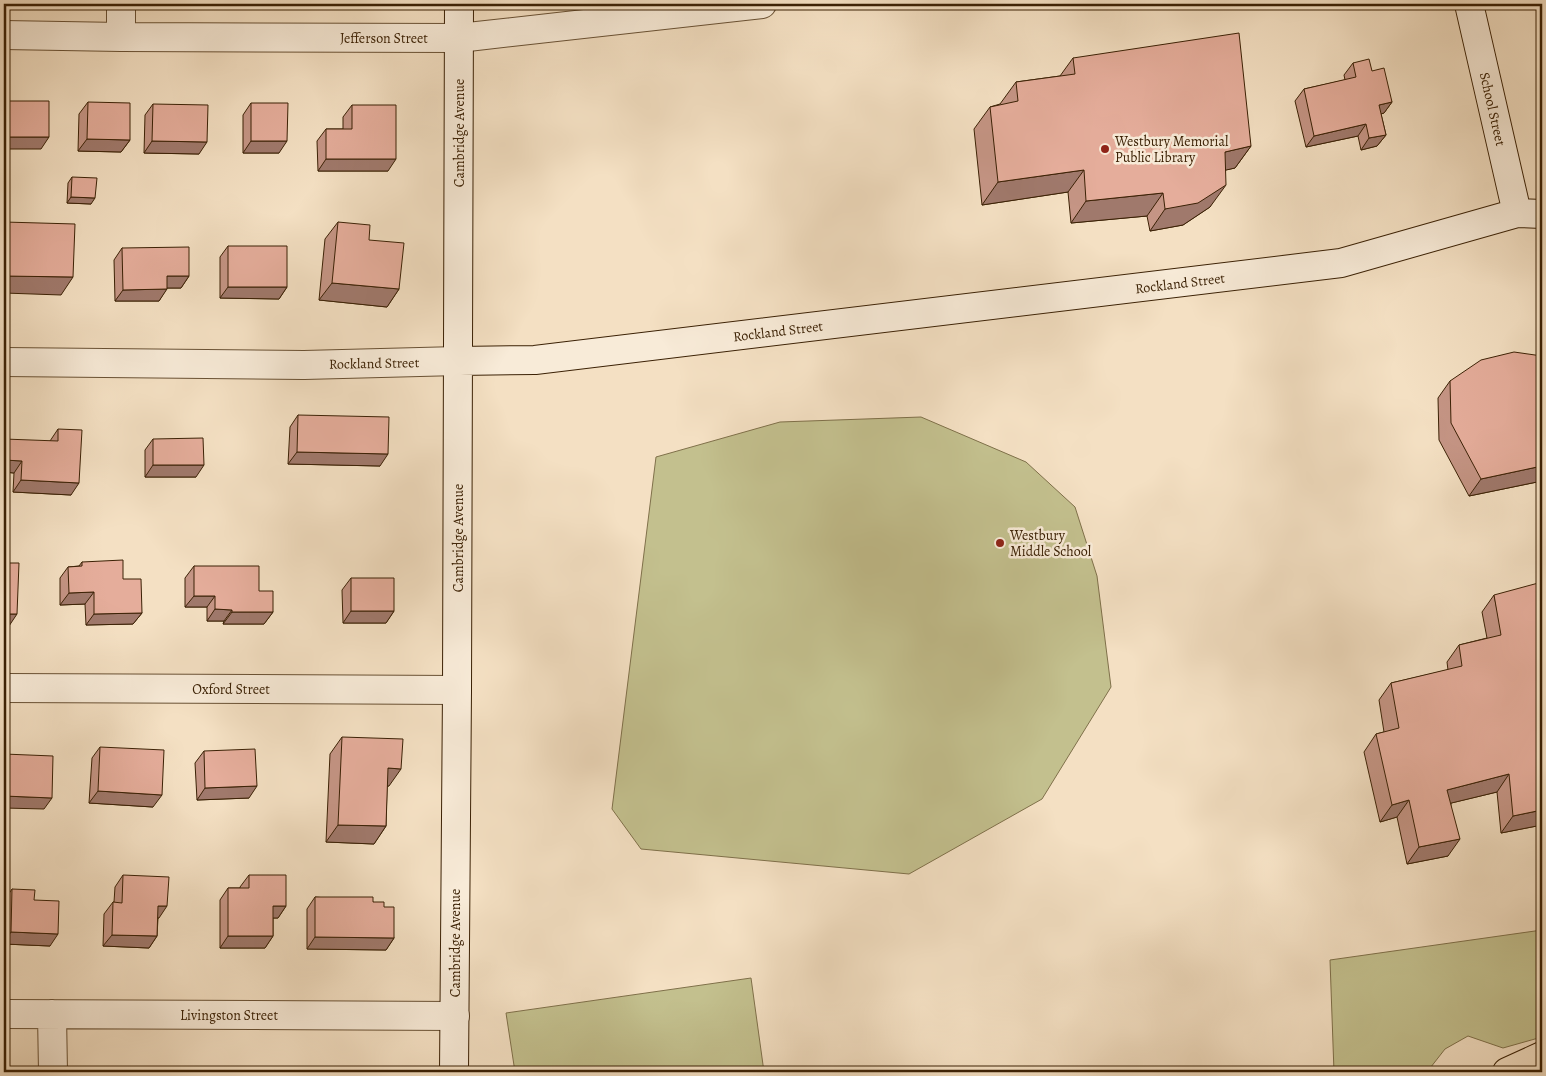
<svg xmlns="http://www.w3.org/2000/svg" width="1546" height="1076" viewBox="0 0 1546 1076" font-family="Alegreya,serif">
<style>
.green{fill:#c3c08e;stroke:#7f704a}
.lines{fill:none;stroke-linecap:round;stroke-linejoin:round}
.street-casing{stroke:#695134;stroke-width:30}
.secondary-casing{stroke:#3b2105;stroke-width:30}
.highway-casing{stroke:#3b2105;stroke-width:30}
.street{stroke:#f8ebd8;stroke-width:28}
.secondary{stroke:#f8ebd8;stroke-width:28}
.highway{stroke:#f4e0c3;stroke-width:28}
.wall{fill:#c59585;stroke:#3b2105}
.shaded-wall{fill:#a0796c;stroke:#3b2105}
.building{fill:#e5ad9b;stroke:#3b2105}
.poi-dot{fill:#8f2418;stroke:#f8ebd8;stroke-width:2}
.labels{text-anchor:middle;stroke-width:5;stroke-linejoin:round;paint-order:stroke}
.street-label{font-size:14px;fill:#3b2105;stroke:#f8ebd8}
.poi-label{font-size:14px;fill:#3b2105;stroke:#f8ebd8;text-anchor:start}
</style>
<rect width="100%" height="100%" fill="#f4e0c3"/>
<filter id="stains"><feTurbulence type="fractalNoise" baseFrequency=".004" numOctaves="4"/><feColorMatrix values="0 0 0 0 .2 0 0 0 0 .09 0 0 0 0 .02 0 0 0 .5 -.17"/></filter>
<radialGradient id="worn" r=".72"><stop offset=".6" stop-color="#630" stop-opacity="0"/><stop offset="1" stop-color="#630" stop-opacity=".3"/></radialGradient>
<!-- green -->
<path class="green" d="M921,417L1026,462L1075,507L1097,576L1111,687L1042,799L909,874L641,849L612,809L656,457L780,422Z
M1542,930V1037L1503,1048L1468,1036L1445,1049L1427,1072H1334L1330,960Z
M751,978L764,1072H515L506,1013Z"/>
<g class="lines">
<defs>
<path id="street" d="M4,35L121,37L459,38L762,4
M121,37V4
M4,362L304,365L458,361
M4,688L457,690
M4,1014L455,1016
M52,1014L53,1072"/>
<path id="secondary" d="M1469,4L1517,213
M458,361L535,360L1341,263L1517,213L1542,214
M454,1072L457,690L459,4"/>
<path id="highway" d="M1507,1072L1542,1056"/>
</defs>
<!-- street casing -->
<use href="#street" class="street-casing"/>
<!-- secondary casing -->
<use href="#secondary" class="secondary-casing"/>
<!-- highway casing -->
<use href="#highway" class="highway-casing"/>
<!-- street -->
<use href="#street" class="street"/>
<!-- secondary -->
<use href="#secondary" class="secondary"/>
<!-- highway -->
<use href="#highway" class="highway"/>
</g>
<!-- wall -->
<path class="wall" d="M1536,4H1542L1537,8Z
M1073,58L1251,146L1235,168L1225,170L1210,207L1183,225L1150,231L1147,216L1071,223L1068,192L982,205L974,129L990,107L1000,104L1016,82L1060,76Z
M1353,63L1372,71L1392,102L1384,113L1381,114L1386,135L1377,146L1361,150L1358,136L1306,147L1295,101L1304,89L1345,80L1344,75Z
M88,102L130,140L121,152L78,151L79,114Z
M251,103L279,153H243V115Z
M153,104L199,154L144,153L145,115Z
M352,105L388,171H318L317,141L326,129H343V117Z
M72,177L91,204L67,203L68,183Z
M338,222L369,240L399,289L387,307L319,300L325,239Z
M228,246L287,287L279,299L220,298V257Z
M122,248L189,276L181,288H167L159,301H115L114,260Z
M1542,356V481L1469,496L1439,440L1438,398L1450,381Z
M298,415L380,466L288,464L290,427Z
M58,429L71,495L13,492L14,473L4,472L50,441Z
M153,439L196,477H145V450Z
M82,562L123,579L142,613L133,624L86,625L85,604L60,605V578L68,567L79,566Z
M194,566L259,591L273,612L264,624H223L224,621H207V607H185V578Z
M351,578L394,611L386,623H343L342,590Z
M1494,595L1542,825L1501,833L1497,792L1451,803L1448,856L1407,864L1397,817L1380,822L1364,752L1376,734L1384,732L1379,700L1391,683L1448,670L1447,662L1459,645L1487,638L1482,612Z
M342,737L389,786H387L386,826L374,844L326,842L330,754Z
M100,747L153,807L89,803L92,758Z
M204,751L249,798L197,800L195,763Z
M123,875L159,918H158L157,936L149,948L103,946L104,914L113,902H114L115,887Z
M249,875L286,906L278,918H273V936L265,948H220V900L228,888H240V887Z
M12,889L34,900L50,946L4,944V901Z
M315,897L373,902L384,907L394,938L386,950L307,949V909Z"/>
<!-- shaded-wall -->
<path class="shaded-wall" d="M1540,4H1542V6L1537,8Z
M1392,102L1384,113L1371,117L1379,105Z
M1366,124L1358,136L1306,147L1314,136Z
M1386,135L1377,146L1361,150L1369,138Z
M4,137H49L41,149H4Z
M87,139L130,140L121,152L78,151Z
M152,141L207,142L199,154L144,153Z
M251,141H287L279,153H243Z
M1251,146L1235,168L1209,174L1225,152Z
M326,159H396L388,171H318Z
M1084,170L1068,192L982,205L998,182Z
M1226,185L1210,207L1183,225L1150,231L1165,209Z
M1163,193L1147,216L1071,223L1086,201Z
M71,197L95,198L91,204L67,203Z
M4,276L73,277L61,295L4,293Z
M167,276H189L181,288H159Z
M332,283L399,289L387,307L319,300Z
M228,287H287L279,299L220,298Z
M167,289L159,301H115L123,290Z
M297,452L388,454L380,466L288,464Z
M4,460L22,461L14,473L4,472Z
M153,465H204L196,477H145Z
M1542,466V481L1469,496L1481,479Z
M21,480L79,483L71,495L13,492Z
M94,592L85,604L60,605L69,593Z
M194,596H215L207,607H185Z
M215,609L232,610L224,621H207Z
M351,611H394L386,623H343Z
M232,612H273L264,624H223Z
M142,613L133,624L86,625L94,614Z
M4,614H17L9,626H4Z
M388,768L401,769L389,786H376Z
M1509,774L1497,792L1435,807L1447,790Z
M257,786L249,798L197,800L205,788Z
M98,791L162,795L153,807L89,803Z
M4,796L52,798L44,809L4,808Z
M1409,800L1397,817L1380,822L1392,805Z
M1542,810V825L1501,833L1513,816Z
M338,825L386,826L374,844L326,842Z
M1460,839L1448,856L1407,864L1419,847Z
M158,906H167L159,918L150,917Z
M273,906H286L278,918H265Z
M11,932L58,934L50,946L4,944V942Z
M112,935L157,936L149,948L103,946Z
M228,936H273L265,948H220Z
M315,937L394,938L386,950L307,949Z"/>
<!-- building -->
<path class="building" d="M1239,33L1251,146L1225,152L1226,185L1198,203L1165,209L1163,193L1086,201L1084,170L998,182L990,107L1018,101L1016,82L1075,74L1073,58Z
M1369,59L1372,71L1384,68L1392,102L1379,105L1386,135L1369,138L1366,124L1314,136L1304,89L1356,77L1353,63Z
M4,101H49V137H4Z
M88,102L130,103V140L87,139Z
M251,103H288L287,141H251Z
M153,104L208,105L207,142L152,141Z
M352,105H396V159H326V129H352Z
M72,177L97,178L95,198L71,197Z
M4,222L75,224L73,277L4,276Z
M338,222L370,225L369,240L404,243L399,289L332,283Z
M228,246H287V287H228Z
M189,247V276H167V289L123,290L122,248Z
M1514,352L1542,356V466L1481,479L1451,423L1450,381L1481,360Z
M298,415L389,417L388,454L297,452Z
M58,429L82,430L79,483L21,480L22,461L4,460V439L58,441Z
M203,438L204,465H153V439Z
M123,560V579H141L142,613L94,614V592L69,593L68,567L82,566V562Z
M4,563H19L17,614H4Z
M194,566H259V591H273V612H232V610L215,609V596H194Z
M351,578H394V611H351Z
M1542,582V810L1513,816L1509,774L1447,790L1460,839L1419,847L1409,800L1392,805L1376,734L1399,728L1391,683L1462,666L1459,645L1501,635L1494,595Z
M342,737L403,739L401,769L388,768L386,826L338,825Z
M100,747L164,750L162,795L98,791Z
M255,749L257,786L205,788L204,751Z
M4,754L53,756L52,798L4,796Z
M123,875L169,877L167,906H158L157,936L112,935L113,902L122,903Z
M249,875H286V906H273V936H228V888H249Z
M12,889L35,890L34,900L59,901L58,934L11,932Z
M315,897H373V902H384V907H394V938L315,937Z"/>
<!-- markers -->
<g class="poi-dot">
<circle cx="1105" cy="149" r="5"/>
<circle cx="1000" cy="543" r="5"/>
</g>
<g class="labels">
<!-- street labels -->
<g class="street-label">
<text x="384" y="43">Jefferson Street</text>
<text transform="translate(1493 109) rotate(77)" y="5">School Street</text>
<text transform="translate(459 133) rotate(-90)" y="5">Cambridge Avenue</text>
<text transform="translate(1180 283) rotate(-7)" y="5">Rockland Street</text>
<text transform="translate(778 331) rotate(-7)" y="5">Rockland Street</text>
<text transform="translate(374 363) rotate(-1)" y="5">Rockland Street</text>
<text transform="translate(458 538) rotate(-90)" y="5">Cambridge Avenue</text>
<text x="231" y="694">Oxford Street</text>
<text transform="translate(455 943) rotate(-90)" y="5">Cambridge Avenue</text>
<text x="229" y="1020">Livingston Street</text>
</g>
<!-- poi labels -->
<g class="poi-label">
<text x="1115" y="146">Westbury Memorial<tspan x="1115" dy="16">Public Library</tspan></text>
<text x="1010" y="540">Westbury<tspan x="1010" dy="16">Middle School</tspan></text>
</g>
</g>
<!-- margin -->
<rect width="1546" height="1076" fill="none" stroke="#f4e0c3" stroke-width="20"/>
<rect x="5" y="5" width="1536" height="1066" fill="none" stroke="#3b2105" stroke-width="2.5"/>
<rect x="10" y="10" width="1526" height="1056" fill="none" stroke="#3b2105"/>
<rect width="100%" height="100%" filter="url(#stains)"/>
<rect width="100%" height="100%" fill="url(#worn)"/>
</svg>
